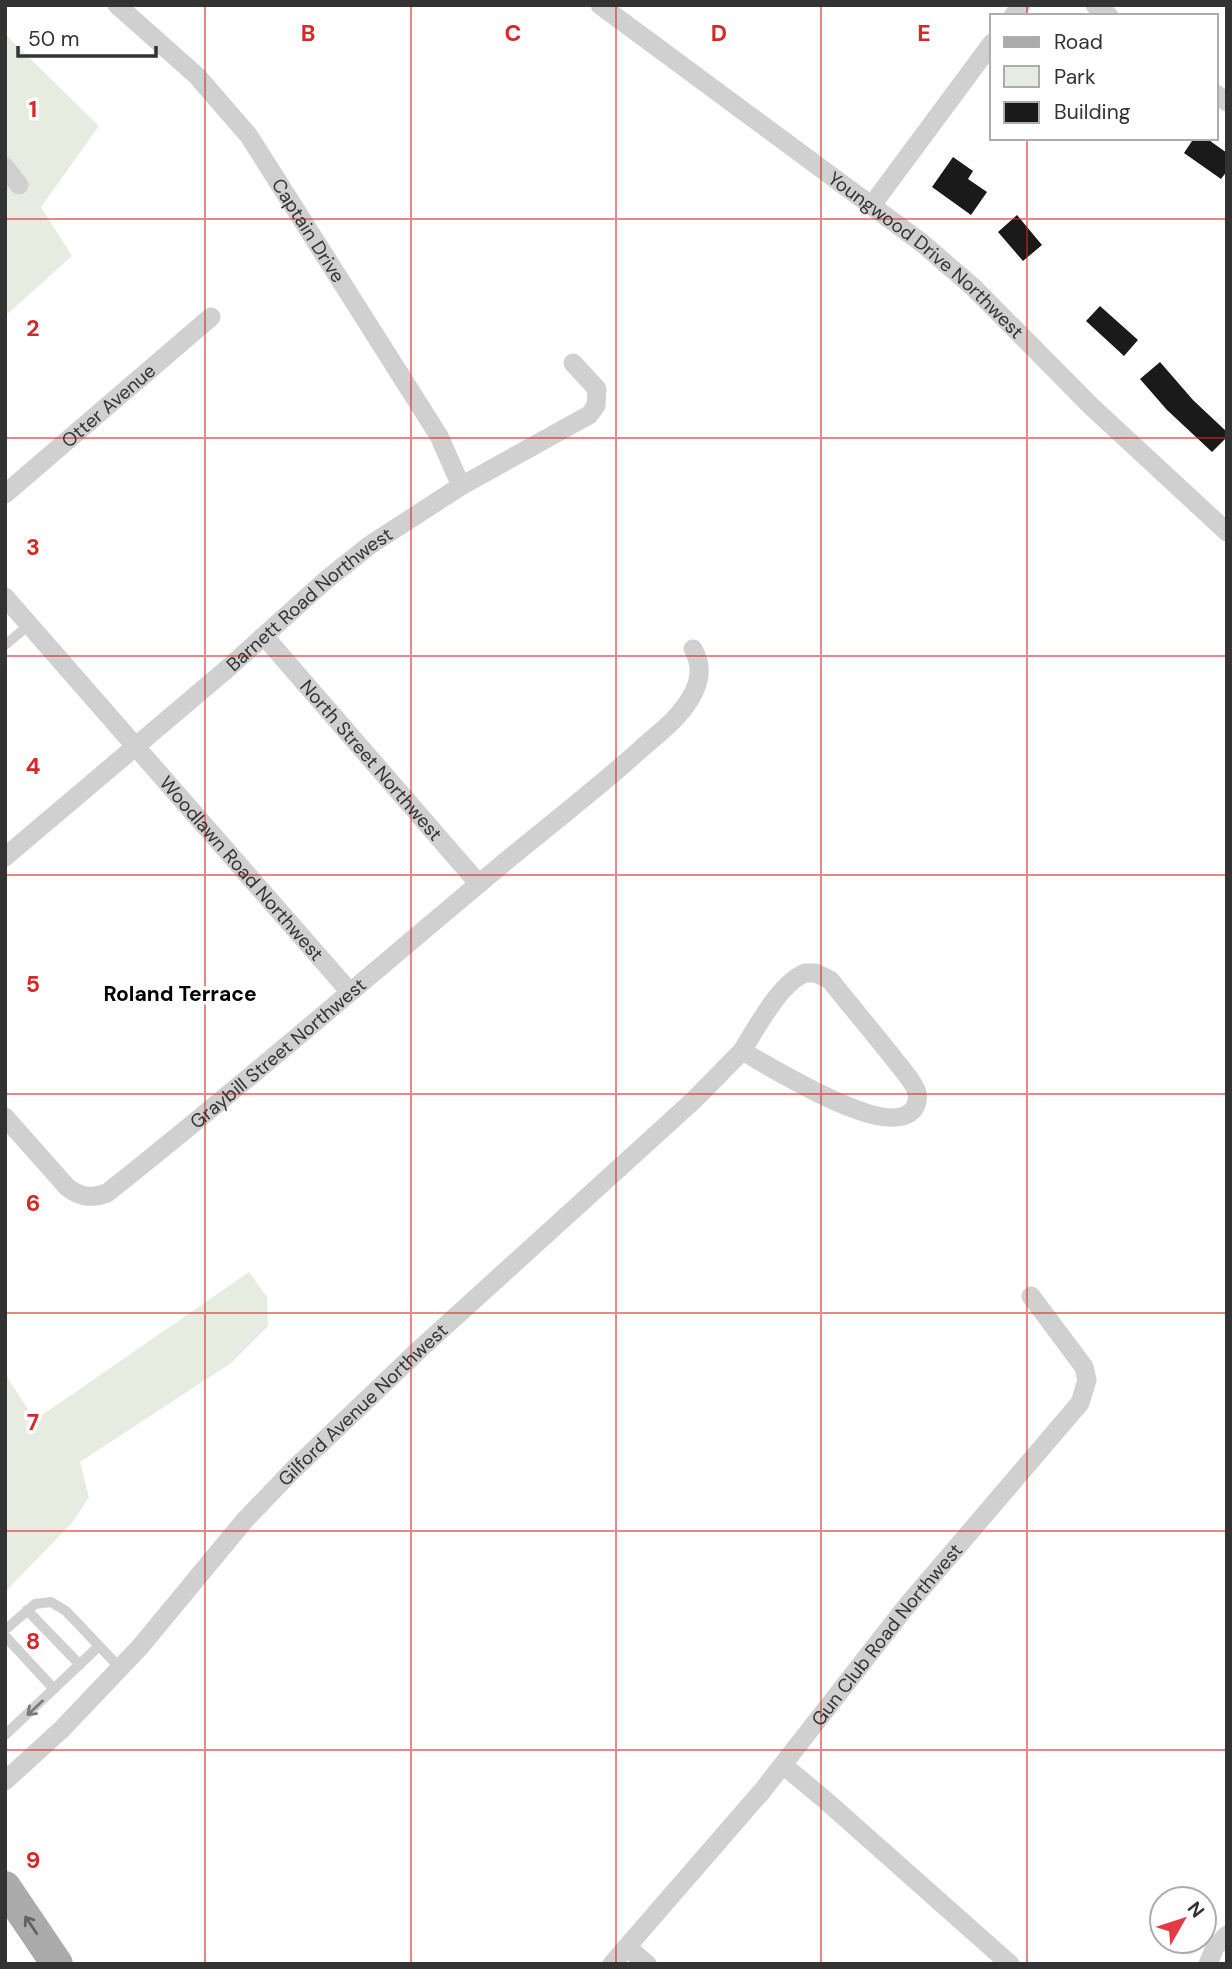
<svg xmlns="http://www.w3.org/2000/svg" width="1232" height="1969" viewBox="0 0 1232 1969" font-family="'DM Sans',sans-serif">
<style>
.green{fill:#e6ecdf}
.building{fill:#1a1a1a}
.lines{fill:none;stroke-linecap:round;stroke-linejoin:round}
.service{stroke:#d0d0d0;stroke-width:10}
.minor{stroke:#d0d0d0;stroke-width:19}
.primary{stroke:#ababab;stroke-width:32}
.oneway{stroke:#7a7a7a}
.oneway2{stroke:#636363}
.grid{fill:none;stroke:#d62828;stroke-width:2;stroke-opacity:0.55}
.labels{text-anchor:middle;stroke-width:7;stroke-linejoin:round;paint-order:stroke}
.street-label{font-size:19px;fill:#333;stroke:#fff}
.neighbourhood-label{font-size:21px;font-weight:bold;fill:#000;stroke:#fff}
.grid-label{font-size:23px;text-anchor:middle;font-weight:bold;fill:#d62828;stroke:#fff;stroke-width:7;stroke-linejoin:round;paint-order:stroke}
</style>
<rect width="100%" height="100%" fill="#fff"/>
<!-- green -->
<path class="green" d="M5,34L99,126L41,207L72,256L5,316Z
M249,1272L267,1297L268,1326L231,1363L80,1462L89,1497L72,1523L5,1592V1374L35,1420Z"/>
<!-- building -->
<path class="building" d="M1194,138H1206L1227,153V171L1221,179L1184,153Z
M953,157L973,171L968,179L987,192L971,215L932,187Z
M1017,215L1042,245L1023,261L998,232Z
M1100,306L1138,340L1124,356L1086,321Z
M1160,362L1193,400L1227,432V437L1212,452L1167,410L1140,379Z"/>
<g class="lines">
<!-- service -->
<path class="service" d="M5,645L29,625
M27,1610L80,1665
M5,1630L35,1604L51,1602L66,1611L120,1668
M5,1636L54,1689
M5,1735L99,1646"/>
<!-- minor -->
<g class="minor">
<path id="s1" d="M117,5L197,76L249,136L439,436L461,486"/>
<path id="s2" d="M600,5L922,243L973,287L1092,407L1227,532"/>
<path d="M1095,5L1109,16"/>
<path d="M1013,16L1021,5"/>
<path d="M1216,94L1227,102"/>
<path d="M5,167L19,185"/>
<path d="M872,205L992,43"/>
<path id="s3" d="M5,494L211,317"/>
<path id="s4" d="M5,597L350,992"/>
<path id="s5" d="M264,636L479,884"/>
<path id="s6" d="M5,857L227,669L326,580L370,545L461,486L589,415L596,406L597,389L573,363"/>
<path d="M805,973H816L830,980C850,1005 871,1030 891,1055C899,1066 911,1078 916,1090C919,1096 917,1105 913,1110C886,1141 770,1066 742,1051C757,1027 780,983 805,973Z"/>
<path id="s7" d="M5,1117L67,1187C80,1197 91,1199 107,1193C244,1085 376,969 511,857C555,821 600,786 642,748C659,733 678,719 690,699C700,683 703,666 693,649"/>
<path d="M783,1765L824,1799L1010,1964"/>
<path id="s8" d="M5,1781L62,1729L140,1647L245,1520L292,1471L421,1348L694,1100L742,1051"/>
<path d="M627,1947L647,1964"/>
<path id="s9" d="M612,1964L763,1790L905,1608L1080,1403L1087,1380L1084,1367L1031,1296"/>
<path d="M1208,1964L1215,1947L1227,1935"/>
</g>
<!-- primary -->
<path class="primary" d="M5,1887L57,1964"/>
</g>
<!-- one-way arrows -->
<defs><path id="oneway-shaft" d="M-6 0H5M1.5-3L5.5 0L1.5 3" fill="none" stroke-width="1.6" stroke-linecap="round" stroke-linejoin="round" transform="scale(1.75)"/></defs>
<use class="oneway" href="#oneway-shaft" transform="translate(35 1708) rotate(137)"/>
<use class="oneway2" href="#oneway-shaft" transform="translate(31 1925) rotate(-124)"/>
<!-- grid -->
<path class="grid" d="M205,5V1964M411,5V1964M616,5V1964M821,5V1964M1027,5V16M1027,138V1964M5,219H1227M5,438H1227M5,656H1227M5,875H1227M5,1094H1227M5,1313H1227M5,1531H1227M5,1750H1227"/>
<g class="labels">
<!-- street labels -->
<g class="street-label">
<text dy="7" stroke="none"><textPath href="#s1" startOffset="298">Captain Drive</textPath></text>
<text dy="7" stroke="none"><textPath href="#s2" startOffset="411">Youngwood Drive Northwest</textPath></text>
<text dy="7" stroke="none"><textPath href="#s3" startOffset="136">Otter Avenue</textPath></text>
<text dy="7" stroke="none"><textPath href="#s6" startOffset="399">Barnett Road Northwest</textPath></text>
<text dy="7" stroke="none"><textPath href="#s5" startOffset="164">North Street Northwest</textPath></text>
<text dy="7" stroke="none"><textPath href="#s4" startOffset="360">Woodlawn Road Northwest</textPath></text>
<text dy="7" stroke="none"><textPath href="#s7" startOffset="357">Graybill Street Northwest</textPath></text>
<text dy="7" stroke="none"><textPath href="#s8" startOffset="520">Gilford Avenue Northwest</textPath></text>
<text dy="7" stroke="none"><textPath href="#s9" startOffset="429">Gun Club Road Northwest</textPath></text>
</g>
<!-- neighbourhood labels -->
<g class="neighbourhood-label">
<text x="180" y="1001">Roland Terrace</text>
</g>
</g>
<g class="grid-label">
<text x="308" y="41">B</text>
<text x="513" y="41">C</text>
<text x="719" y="41">D</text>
<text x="924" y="41">E</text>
<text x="33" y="117">1</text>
<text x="33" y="336">2</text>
<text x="33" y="555">3</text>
<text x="33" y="774">4</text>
<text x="33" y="992">5</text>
<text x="33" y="1211">6</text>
<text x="33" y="1430">7</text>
<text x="33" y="1649">8</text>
<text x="33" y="1868">9</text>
</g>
<!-- border -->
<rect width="1232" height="1969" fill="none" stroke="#333333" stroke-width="14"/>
<!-- legend -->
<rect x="990" y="14" width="228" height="126" fill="#ffffff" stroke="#adadad" stroke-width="2"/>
<rect x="1004" y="37" width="35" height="10" fill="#ababab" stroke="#adadad" stroke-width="2"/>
<text x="1054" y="49" font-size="21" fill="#333333">Road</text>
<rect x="1004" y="66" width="35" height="21" fill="#e6ecdf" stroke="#adadad" stroke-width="2"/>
<text x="1054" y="84" font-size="21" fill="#333333">Park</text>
<rect x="1004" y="102" width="35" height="21" fill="#1a1a1a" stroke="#adadad" stroke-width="2"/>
<text x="1054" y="119" font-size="21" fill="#333333">Building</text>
<!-- north arrow -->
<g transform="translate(1183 1920) rotate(51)"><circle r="33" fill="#ffffff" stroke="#adadad" stroke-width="2"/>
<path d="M0-5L12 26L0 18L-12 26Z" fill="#e63946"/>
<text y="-10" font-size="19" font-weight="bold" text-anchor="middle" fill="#333333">N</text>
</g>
<!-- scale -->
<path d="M18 46v10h138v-10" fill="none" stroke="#333333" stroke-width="3.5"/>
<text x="28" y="46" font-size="21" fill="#333333" stroke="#ffffff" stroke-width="5" paint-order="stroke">50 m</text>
</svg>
